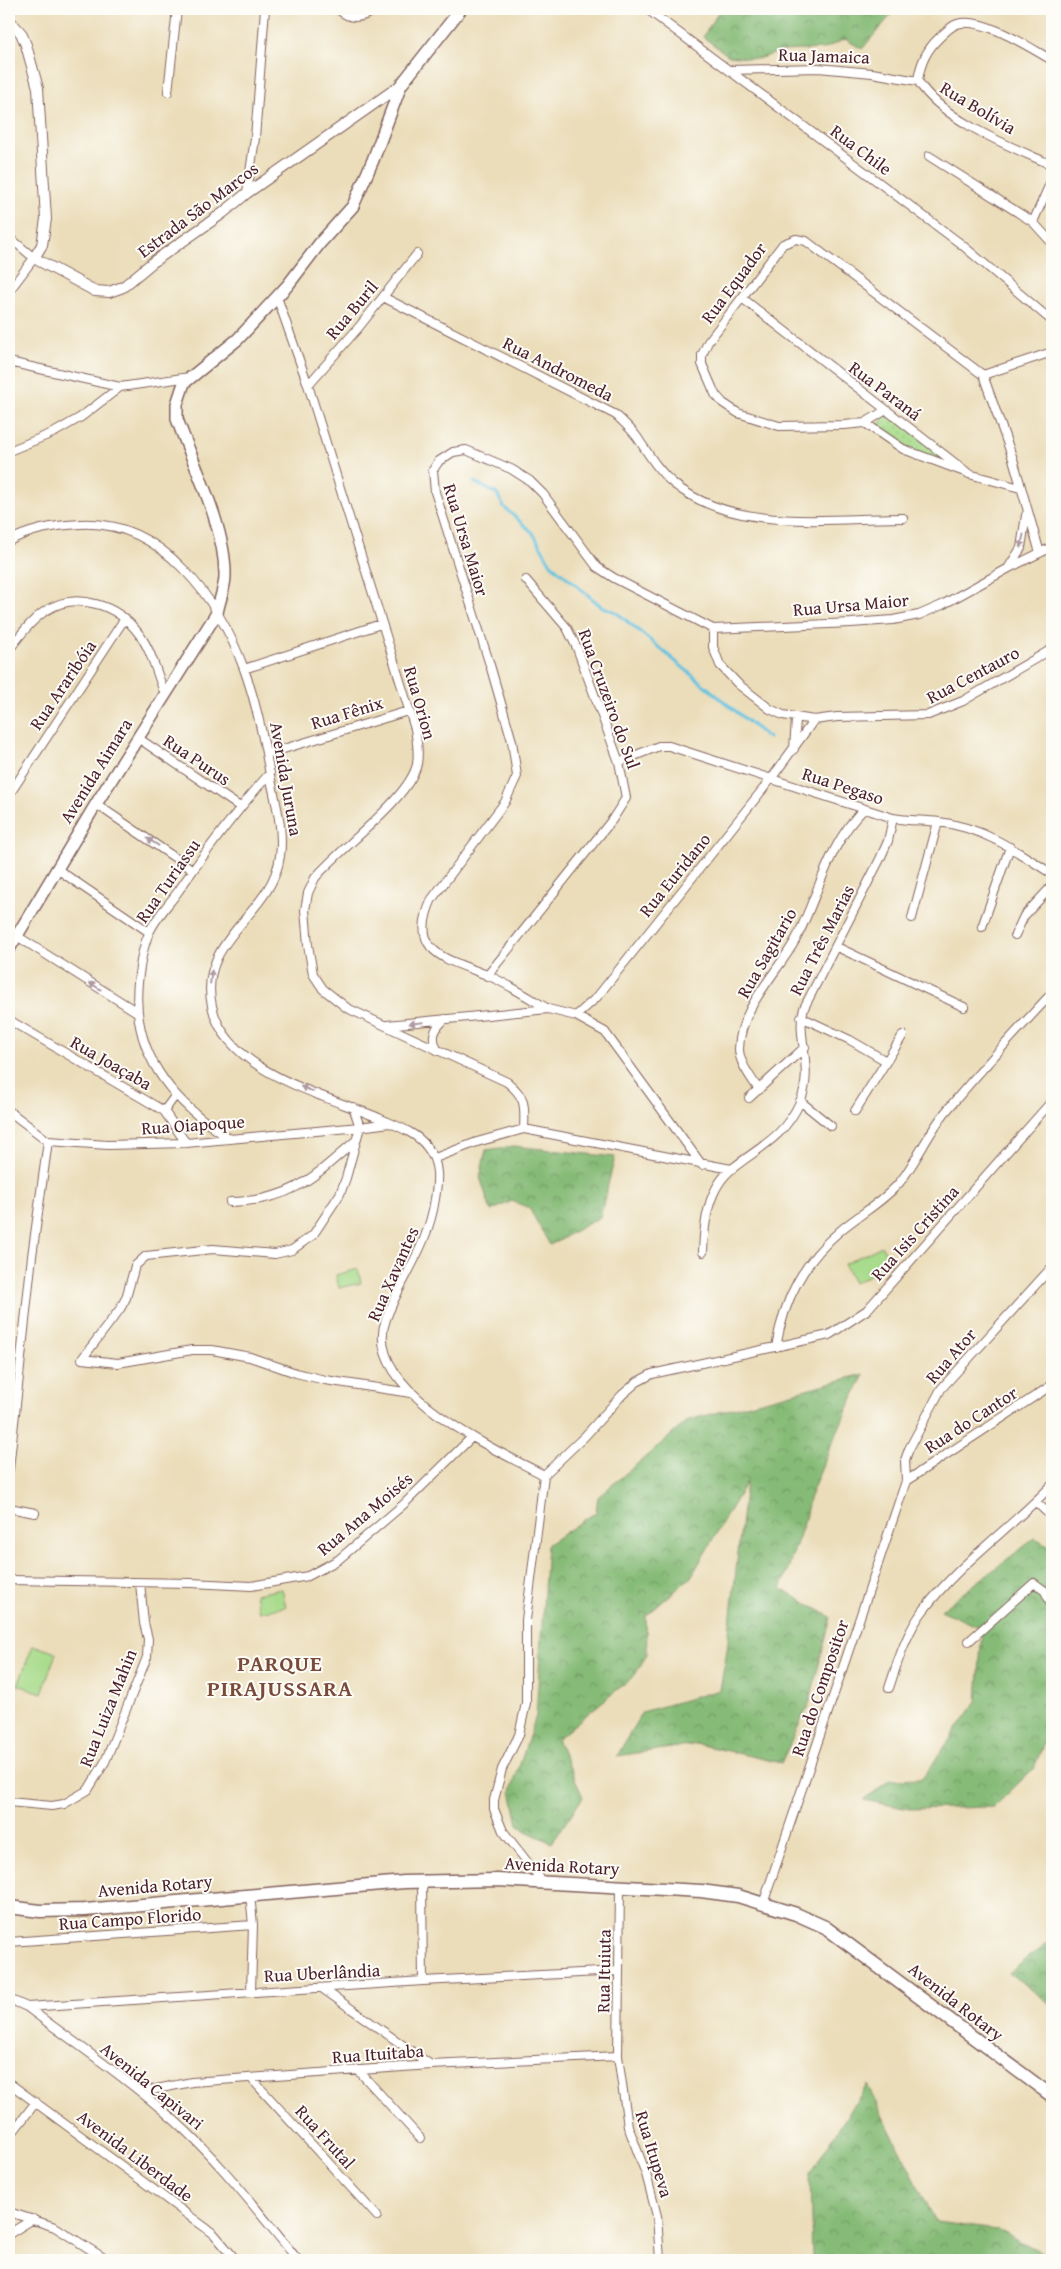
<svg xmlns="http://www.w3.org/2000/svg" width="1061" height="2269" viewBox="0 0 1061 2269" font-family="'Gentium Book Plus',serif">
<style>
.grass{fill:#a8db8b;stroke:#797d5b}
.forest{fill:url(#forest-crowns);stroke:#686d51}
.park{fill:url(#park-dots);stroke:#797d5b}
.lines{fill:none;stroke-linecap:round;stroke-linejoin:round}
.stream{stroke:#63c2e1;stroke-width:3}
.minor-casing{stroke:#82625d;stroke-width:10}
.tertiary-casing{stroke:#82625d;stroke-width:12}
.secondary-casing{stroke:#82625d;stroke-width:14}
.primary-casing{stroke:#82625d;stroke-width:15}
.minor{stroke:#fff;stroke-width:8}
.tertiary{stroke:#fff;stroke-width:10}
.secondary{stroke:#fff;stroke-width:11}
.primary{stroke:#fff;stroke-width:12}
.oneway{fill:#ae9aa0}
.labels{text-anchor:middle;stroke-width:4;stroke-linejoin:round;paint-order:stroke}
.street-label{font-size:18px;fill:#4a1f2b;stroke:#fdfcf7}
.district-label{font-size:22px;font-weight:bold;letter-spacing:1px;fill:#794b3b;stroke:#fdfcf7}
</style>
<defs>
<pattern id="forest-crowns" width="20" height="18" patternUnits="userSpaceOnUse" patternTransform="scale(1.25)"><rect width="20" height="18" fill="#86bb77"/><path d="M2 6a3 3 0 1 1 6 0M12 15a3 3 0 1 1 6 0" fill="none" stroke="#709762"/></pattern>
<pattern id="park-dots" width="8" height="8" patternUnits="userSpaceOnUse" patternTransform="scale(1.25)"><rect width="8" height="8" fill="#a8db8b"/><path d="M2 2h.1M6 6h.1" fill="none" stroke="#92bc78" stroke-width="1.8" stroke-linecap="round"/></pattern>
</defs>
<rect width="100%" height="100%" fill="#fdfcf7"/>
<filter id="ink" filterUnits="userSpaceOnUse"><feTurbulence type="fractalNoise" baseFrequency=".02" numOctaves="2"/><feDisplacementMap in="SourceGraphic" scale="10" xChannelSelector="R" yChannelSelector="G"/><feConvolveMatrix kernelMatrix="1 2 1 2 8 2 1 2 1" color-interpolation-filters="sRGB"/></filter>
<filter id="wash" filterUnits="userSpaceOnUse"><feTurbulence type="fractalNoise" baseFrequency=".0096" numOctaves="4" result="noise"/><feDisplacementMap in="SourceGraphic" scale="20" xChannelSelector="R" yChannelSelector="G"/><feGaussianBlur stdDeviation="1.12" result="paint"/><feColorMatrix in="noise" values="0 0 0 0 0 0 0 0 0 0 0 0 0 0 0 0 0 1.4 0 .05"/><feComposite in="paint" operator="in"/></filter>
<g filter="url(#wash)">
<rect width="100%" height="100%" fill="#ebddb9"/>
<!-- grass -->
<path class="grass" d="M882,1246L891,1264L854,1283L844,1264Z
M358,1269L361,1283L339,1288L336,1275Z
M282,1589L286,1607L259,1612L255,1594Z
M33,1645L56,1653L42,1693L18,1685Z"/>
<!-- forest -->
<path class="forest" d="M720,9H896L862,49L845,39L824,49L783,51L757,59L729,56L703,37Z
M514,1146L615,1157L600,1217L550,1245L529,1208L512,1201L491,1211L480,1177L486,1150Z
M864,1374L831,1445L809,1499L805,1519L781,1589L831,1617L809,1704L781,1763L697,1744L617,1756L642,1712L720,1690L727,1650L746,1482L691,1577L646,1616L647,1654L635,1675L557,1739L583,1797L552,1843L528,1832L518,1824L511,1791L536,1716L547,1545L596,1512L598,1497L689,1420Z
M1035,1538L1052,1547V1723L1034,1768L994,1807L909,1809L864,1800L890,1780L922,1779L977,1701L982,1629L941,1610Z
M1052,1939V2005L1009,1973Z
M867,2085L936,2222L997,2230L1052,2257V2260H812L810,2173Z"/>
<!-- park -->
<path class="park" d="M886,415L896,419L948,460L946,461L910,450L877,428L884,416Z"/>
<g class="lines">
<!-- stream -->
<path class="stream" d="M474,482L497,494L504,507L533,533L551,564L601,606L616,612L768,738"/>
</g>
</g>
<g filter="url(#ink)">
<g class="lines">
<defs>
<path id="minor" d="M164,9L176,11
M338,9C351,21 363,18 377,9
M647,9L961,244L1052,321
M1052,60C1030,48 983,16 957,24C951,26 944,33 939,38C926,50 920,64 918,81C943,121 1010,146 1052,165
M729,70L818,68L872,73L918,81
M168,92L177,9
M929,156L1033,222L1052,243
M247,193L255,138L265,9
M1033,222L1052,179
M9,237L34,258L9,291
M277,297L308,385L415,729C417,741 419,752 417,764C410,798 339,849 315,878L308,893L305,910L308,945L313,974L323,989L347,1008L507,1082C526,1097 525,1106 524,1129
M383,297L616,415C623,422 631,429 637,437C648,453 658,471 674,484C735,533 830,518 903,518
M742,298L969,474L1020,488
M9,362L120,387L190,377
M983,375L1013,459L1040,553
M983,375L1052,352
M308,385L359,327L417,254
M886,410L865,423L844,425L779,426L738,413L723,403L715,394L702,364V355L708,342L783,244L796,239L806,241L983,375
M865,423L903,449L962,471
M9,451L55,432L81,417L120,387
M9,541C31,529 57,525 81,524C162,520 219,600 244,669C256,702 264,740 270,775C275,800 284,830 280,856C272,916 197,938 212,1006C226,1073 326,1095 381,1119C397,1126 417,1133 427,1147C440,1163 438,1181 435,1199C428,1247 402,1276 386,1319C360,1389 496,1450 544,1475
M1009,567L1021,548L1026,515
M713,629V647L720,665L738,684L770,709L783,715L814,720L837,717L928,715L963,701L1052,649
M9,650C32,619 54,592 96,604C115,609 128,619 139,634C152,651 157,675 165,694
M244,669L381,624
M138,738L240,807
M794,749L796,719
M267,754L408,711
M619,762L659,746H669L893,818C908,821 923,820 939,822C982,827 1017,851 1052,874
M9,795L125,618
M96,804L193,870
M57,869L149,932
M912,918L938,822
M982,927L1010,847
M9,931L137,1012
M1015,935L1024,916L1052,886
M837,947L964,1007
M487,976L612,820L626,798L619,762L577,648L567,628L526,580
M548,1009C528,997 508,984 487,975C447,959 407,953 432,899L505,802L517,776L512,741L490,665L435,492L433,470L439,461L453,452L466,450L511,469L530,481L543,494L597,567L614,578L713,629L851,623L893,620L919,615L942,605L1009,568L1052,547
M576,1016L597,997L771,779L814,720
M801,1017L850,1040L886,1061
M9,1020L164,1111L186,1143
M387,1025L548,1009L576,1016L605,1032L702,1165
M438,1051C430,1037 434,1029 445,1019
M759,1090C752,1079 739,1063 739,1049C740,1007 777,974 796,939C818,897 828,843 864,809
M749,1098L805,1047
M800,1101L831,1126
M353,1107L360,1127L346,1178L340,1194L313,1235L292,1250L275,1254L213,1249L146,1256L135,1266L126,1298L120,1309L82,1359L118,1363L192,1350H212L250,1357L296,1373L325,1380L411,1393
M9,1111L48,1141L108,1145L186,1143L360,1127L389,1123
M164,1111L175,1096
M855,1111L903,1035
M229,1138C168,1100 128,1048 139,974C141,960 143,946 149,933C155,919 168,905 177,893C206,851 236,811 270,773
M435,1158L477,1142L524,1129L731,1169
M230,1202C290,1201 312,1179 354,1142
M703,1252C704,1223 708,1187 733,1168C761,1146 784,1137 800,1102C815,1068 795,1036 804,1008L880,859L888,841L893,818
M776,1347C784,1299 803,1262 841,1230C860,1214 883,1202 900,1182C918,1159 929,1131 948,1109C981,1069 1017,1031 1052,993
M9,1469L32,1256L48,1141
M906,1481L1052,1385
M1036,1502L1052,1517
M9,1508L35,1513
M9,1580L191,1583L251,1586L308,1576L338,1560L404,1504L472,1437
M969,1641L1034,1583L1045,1591L1052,1606
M889,1688C898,1661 906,1633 923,1611C959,1563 1011,1528 1052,1485
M9,1802L52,1806L64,1804L88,1790L105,1762L147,1657L148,1639L144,1623L140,1583
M422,1882L423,1981
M543,1882L503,1831L494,1809V1800L502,1769L519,1735L526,1703V1620L544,1475L585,1436L622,1395L637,1382L652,1374L829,1335L867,1310L1052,1101
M620,1887L618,2056L628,2126L646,2174L657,2216L660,2260
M250,1894L253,1925L251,1992
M763,1904L906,1481L905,1460L909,1449L941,1389L1052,1267
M9,1942L253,1925
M323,1989L431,2065
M9,1999L27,2007C76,2044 128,2079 175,2121C221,2162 259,2213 298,2260
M27,2007L423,1981L619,1971
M358,2070L420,2138
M251,2078L377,2216
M9,2083L214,2234L236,2260
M141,2092L192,2082L431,2065L618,2056
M9,2137L36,2102
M9,2212L55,2227L107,2260
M9,2234L33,2219"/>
<path id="tertiary" d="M9,20L21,33L26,45L38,88L46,219L42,245L34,258L95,291L109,292L123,287L153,262L223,213L247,193L401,85"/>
<path id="secondary" d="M9,949L96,804L217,613C219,601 225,588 225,576C226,528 193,464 177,419V404L184,383L238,339L288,285L320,243L353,206L373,160L401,85L461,9"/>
<path id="primary" d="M9,1907L40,1911L85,1910L404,1882L497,1880L701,1891L738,1896L796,1914L825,1927L1052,2096"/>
</defs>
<!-- minor casing -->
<use href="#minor" class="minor-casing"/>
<!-- tertiary casing -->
<use href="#tertiary" class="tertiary-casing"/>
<!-- secondary casing -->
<use href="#secondary" class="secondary-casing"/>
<!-- primary casing -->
<use href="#primary" class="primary-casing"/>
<!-- minor -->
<use href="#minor" class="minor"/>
<!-- tertiary -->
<use href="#tertiary" class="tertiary"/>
<!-- secondary -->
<use href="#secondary" class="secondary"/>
<!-- primary -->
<use href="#primary" class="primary"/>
</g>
<!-- one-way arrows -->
<defs><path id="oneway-solid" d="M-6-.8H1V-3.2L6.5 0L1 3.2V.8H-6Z" transform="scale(1.25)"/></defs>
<g class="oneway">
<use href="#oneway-solid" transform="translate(1022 541) rotate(103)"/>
<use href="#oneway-solid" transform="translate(153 842) rotate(-146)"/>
<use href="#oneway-solid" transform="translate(211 977) rotate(-83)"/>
<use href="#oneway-solid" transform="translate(95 986) rotate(-148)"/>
<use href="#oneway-solid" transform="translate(416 1023) rotate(174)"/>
<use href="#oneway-solid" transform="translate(307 1089) rotate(-158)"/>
</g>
</g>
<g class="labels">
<!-- street labels -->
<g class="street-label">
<text transform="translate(824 56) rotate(2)" y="6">Rua Jamaica</text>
<text transform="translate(978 108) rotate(31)" y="6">Rua Bolívia</text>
<text transform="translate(861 150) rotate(37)" y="6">Rua Chile</text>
<text transform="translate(198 210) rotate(-37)" y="6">Estrada São Marcos</text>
<text transform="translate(734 283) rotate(-53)" y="6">Rua Equador</text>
<text transform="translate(352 310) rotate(-50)" y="6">Rua Buril</text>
<text transform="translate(558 369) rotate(27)" y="6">Rua Andromeda</text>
<text transform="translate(885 391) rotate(37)" y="6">Rua Paraná</text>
<text transform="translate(466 540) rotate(73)" y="6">Rua Ursa Maior</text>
<text transform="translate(851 605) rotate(-5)" y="6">Rua Ursa Maior</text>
<text transform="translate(973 675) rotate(-28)" y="6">Rua Centauro</text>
<text transform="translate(63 685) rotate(-56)" y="6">Rua Araribóia</text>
<text transform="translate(609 699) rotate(70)" y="6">Rua Cruzeiro do Sul</text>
<text transform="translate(420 703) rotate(74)" y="6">Rua Orion</text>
<text transform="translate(347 713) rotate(-17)" y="6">Rua Fênix</text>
<text transform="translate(197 760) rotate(34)" y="6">Rua Purus</text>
<text transform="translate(96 771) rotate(-58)" y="6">Avenida Aimara</text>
<text transform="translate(286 779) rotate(80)" y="6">Avenida Juruna</text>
<text transform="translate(843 786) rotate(18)" y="6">Rua Pegaso</text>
<text transform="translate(675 875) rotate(-51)" y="6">Rua Euridano</text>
<text transform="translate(168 881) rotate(-55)" y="6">Rua Turiassu</text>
<text transform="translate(822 940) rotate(-63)" y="6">Rua Três Marias</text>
<text transform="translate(767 953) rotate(-60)" y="6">Rua Sagitario</text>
<text transform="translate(111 1063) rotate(30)" y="6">Rua Joaçaba</text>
<text transform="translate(193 1125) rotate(-4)" y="6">Rua Oiapoque</text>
<text transform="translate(915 1233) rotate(-48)" y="6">Rua Isis Cristina</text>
<text transform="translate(393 1274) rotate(-66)" y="6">Rua Xavantes</text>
<text transform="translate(951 1356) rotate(-49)" y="6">Rua Ator</text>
<text transform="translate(971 1420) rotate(-33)" y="6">Rua do Cantor</text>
<text transform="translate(365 1514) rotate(-40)" y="6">Rua Ana Moisés</text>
<text transform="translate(820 1688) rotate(-71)" y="6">Rua do Compositor</text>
<text transform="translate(108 1708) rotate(-68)" y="6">Rua Luiza Mahin</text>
<text transform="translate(562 1866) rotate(3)" y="6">Avenida Rotary</text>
<text transform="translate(155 1886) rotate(-5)" y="6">Avenida Rotary</text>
<text transform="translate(130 1919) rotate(-4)" y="6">Rua Campo Florido</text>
<text transform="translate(604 1971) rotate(-89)" y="6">Rua Ituiuta</text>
<text transform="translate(322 1973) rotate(-3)" y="6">Rua Uberlândia</text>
<text transform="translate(956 2002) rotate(38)" y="6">Avenida Rotary</text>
<text transform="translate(378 2054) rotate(-4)" y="6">Rua Ituitaba</text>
<text transform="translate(152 2086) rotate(39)" y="6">Avenida Capivari</text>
<text transform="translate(325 2137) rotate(48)" y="6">Rua Frutal</text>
<text transform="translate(654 2154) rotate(73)" y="6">Rua Itupeva</text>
<text transform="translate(135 2156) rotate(37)" y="6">Avenida Liberdade</text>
</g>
<!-- district labels -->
<g class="district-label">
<text x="280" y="1671">PARQUE<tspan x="280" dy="25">PIRAJUSSARA</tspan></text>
</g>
</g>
<!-- margin -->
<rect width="1061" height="2269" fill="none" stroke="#fdfcf7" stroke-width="30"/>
</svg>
